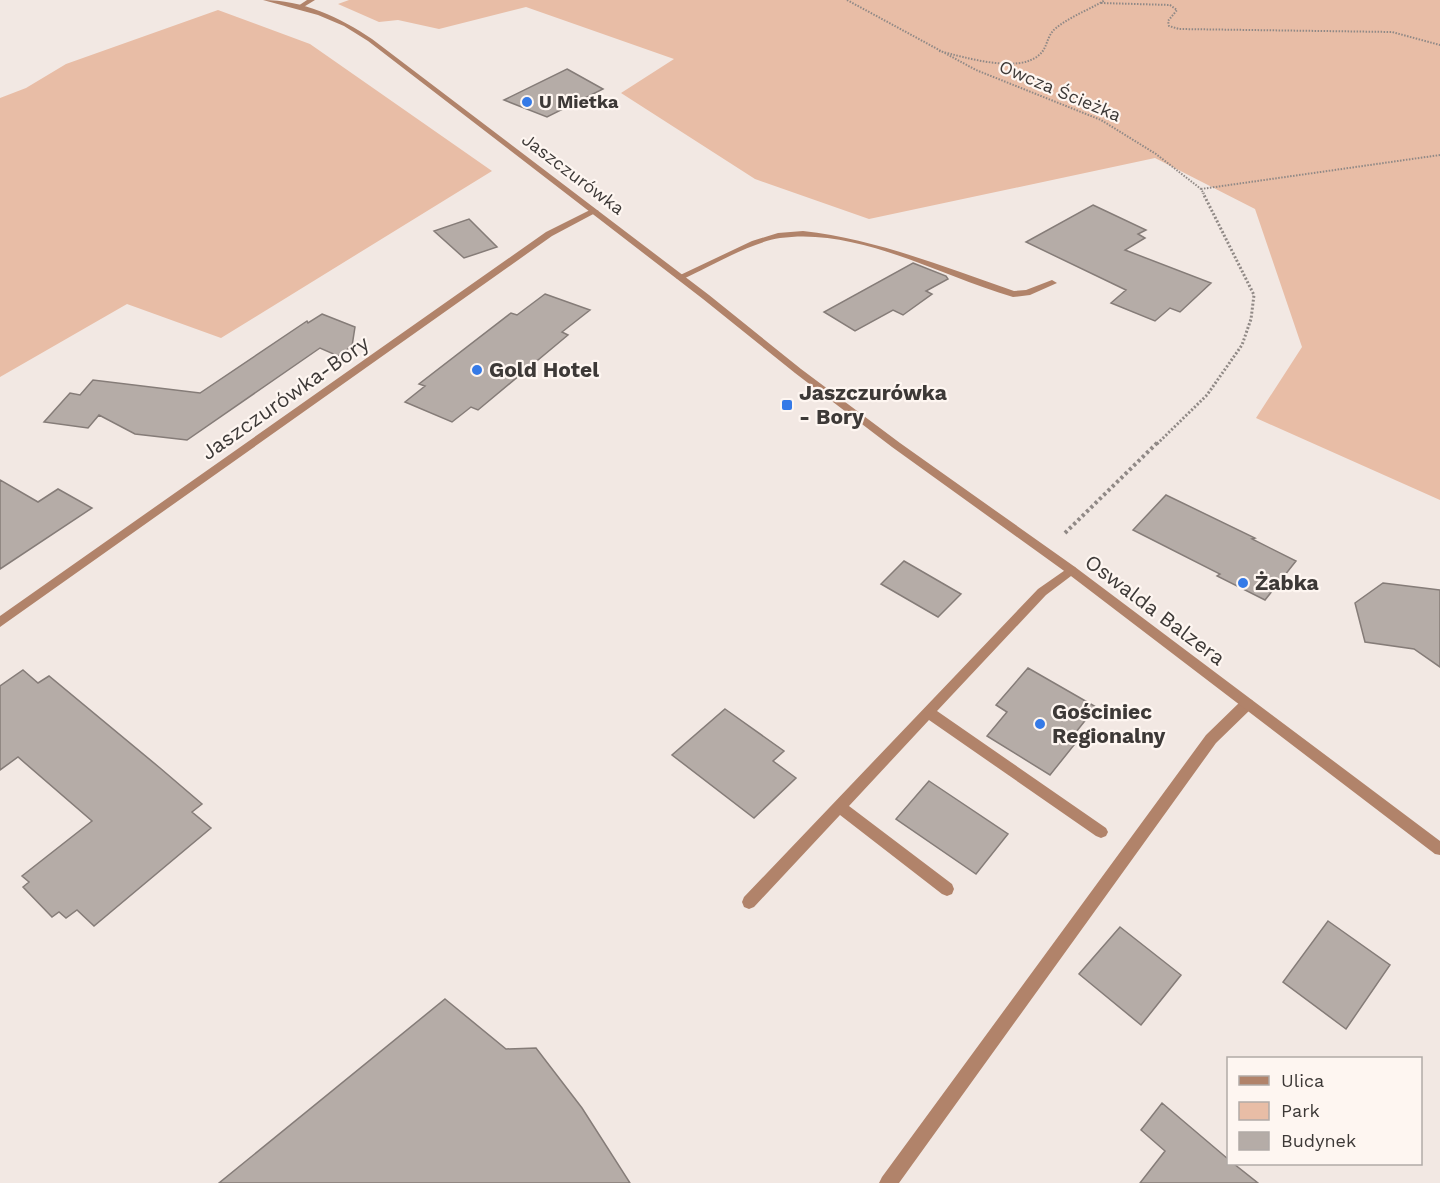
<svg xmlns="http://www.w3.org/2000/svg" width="1440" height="1183" viewBox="0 0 1440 1183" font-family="'Work Sans',sans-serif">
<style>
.green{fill:#e8bda6}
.building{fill:#b5aca7;stroke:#857c78;stroke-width:1.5}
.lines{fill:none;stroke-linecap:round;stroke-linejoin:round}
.path-far2{stroke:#908986;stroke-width:2;stroke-dasharray:1.5 1.5;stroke-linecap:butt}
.path-far1{stroke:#908986;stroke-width:3;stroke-dasharray:2 2;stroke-linecap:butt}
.path{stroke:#908986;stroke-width:4;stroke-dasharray:3 3;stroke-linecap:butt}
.service{fill:#b1836a;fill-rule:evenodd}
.minor{fill:#b1836a;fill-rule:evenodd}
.tertiary{fill:#b1836a;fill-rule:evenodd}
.poi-dot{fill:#357ae7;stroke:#fef6f1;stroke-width:2}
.labels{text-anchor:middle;stroke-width:4.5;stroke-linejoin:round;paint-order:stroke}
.far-street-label{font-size:18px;fill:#3d3937;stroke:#fef6f1}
.far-poi-label{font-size:18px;font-weight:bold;fill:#3d3937;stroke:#fef6f1;text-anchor:start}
.poi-label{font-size:21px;font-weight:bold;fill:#3d3937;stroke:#fef6f1;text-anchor:start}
.street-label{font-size:21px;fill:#3d3937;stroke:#fef6f1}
</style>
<rect width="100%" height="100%" fill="#f2e8e3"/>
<!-- green -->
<path class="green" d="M349,0H1440V500L1256,418L1302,347L1255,209L1155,158L869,219L755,179L621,93L674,59L526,7L439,29L398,20L379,22L338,4Z
M218,10L310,44L492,171L221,338L127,304L0,377V98L26,88L66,64Z"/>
<!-- building -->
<path class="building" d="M567,69L603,89L547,117L504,100Z
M1093,205L1146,230L1138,234L1145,238L1125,250L1211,283L1180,312L1170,308L1155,321L1111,303L1126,290L1026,242Z
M469,219L497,247L464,258L434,231Z
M913,263L946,276L948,279L926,291L932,294L903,315L893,310L855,331L824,312Z
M545,294L590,310L562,332L568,335L478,410L471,407L452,422L405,402L425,386L419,384L511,313L517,315Z
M322,314L355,327L352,346L338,356L320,348L187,440L135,434L99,415L88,428L44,422L70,393L80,395L93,380L200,393L307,321L308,323Z
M0,480L38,502L58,489L92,508L0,569Z
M1166,495L1255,538L1252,539L1296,561L1265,600L1217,576L1220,574L1133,530Z
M904,561L961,594L938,617L881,584Z
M1383,583L1440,590V667L1414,649L1365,642L1355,603Z
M1028,668L1096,707L1072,737L1078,740L1050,775L987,736L1007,712L996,705Z
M23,670L38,683L49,676L160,768L202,804L192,812L211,828L94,926L77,910L66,918L59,912L52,917L23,887L29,882L22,876L92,821L18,757L0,770V686Z
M725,709L784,751L773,761L796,778L754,818L672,755Z
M929,781L1008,834L976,874L896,819Z
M1328,921L1390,965L1346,1029L1283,982Z
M1120,927L1181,975L1141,1025L1079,974Z
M445,999L506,1049L536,1048L582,1108L630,1183H219Z
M1162,1103L1228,1159V1164H1234L1258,1183H1140L1165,1151L1141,1130Z"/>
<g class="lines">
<!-- path-far2 -->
<path class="path-far2" d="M847,0L976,70L1101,120L1156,154L1201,189L1204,194
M1101,3L1170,5L1177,10L1168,21L1169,26L1179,29L1392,32L1440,45
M939,51C964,57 1018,74 1039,55C1048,48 1046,36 1056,28C1071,16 1089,10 1105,0
M1201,189L1440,155"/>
<!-- path-far1 -->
<path class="path-far1" d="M1157,444L1207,395L1242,345L1251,319L1254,295L1203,193"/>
<!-- path -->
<path class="path" d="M1065,533L1158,442"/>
<!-- service -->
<path class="service" d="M307,0H315L302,8H298V6Z
M803,231C876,239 944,267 1014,291L1026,290L1052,280L1057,283L1030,295L1013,297C940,276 858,227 780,238C749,243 712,266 683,279H677L676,277L752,241L778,233Z
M1071,566L1075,567L1077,570L1075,573L1046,595L937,711L1106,828L1108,832L1106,836L1101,838L1096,836L929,720L849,806L952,884L954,889L952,894L947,896L942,894L840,815L754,907L749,909L744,907L742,902L744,897L1038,589Z
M1247,699L1252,700L1254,704L1252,708L1216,743L899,1183H879L882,1177L1206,735L1242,700Z"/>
<!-- minor -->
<path class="minor" d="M592,209L599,211L552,236L0,627V616L546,232Z"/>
<!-- tertiary -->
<path class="tertiary" d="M263,0C302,0 340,17 372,39L709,295L801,369L900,443L1075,567L1440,841V855L1435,854L1067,573L892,447L795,373L703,299L368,41L344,26L318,15Z"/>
</g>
<!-- markers -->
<g class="poi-dot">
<circle cx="527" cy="102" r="6"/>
<circle cx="477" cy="370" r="6"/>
<rect x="781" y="399" width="12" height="12" rx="3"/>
<circle cx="1243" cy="583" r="6"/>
<circle cx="1040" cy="724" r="6"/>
</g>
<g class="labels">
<!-- far-street labels -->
<g class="far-street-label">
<text transform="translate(1060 91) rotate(23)" y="6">Owcza Ścieżka</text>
<text transform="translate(573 174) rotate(37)" y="6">Jaszczurówka</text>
</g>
<!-- far-poi labels -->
<g class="far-poi-label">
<text x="539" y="108">U Mietka</text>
</g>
<!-- poi labels -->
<g class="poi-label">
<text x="489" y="377">Gold Hotel</text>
<text x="799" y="400">Jaszczurówka<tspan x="799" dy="24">- Bory</tspan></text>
<text x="1255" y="590">Żabka</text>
<text x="1052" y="719">Gościniec<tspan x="1052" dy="24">Regionalny</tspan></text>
</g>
<!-- street labels -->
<g class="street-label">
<text transform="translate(285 398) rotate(-35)" y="7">Jaszczurówka-Bory</text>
<text transform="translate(1155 610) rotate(37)" y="7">Oswalda Balzera</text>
</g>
</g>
<!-- legend -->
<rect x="1227" y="1057" width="195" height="108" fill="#fef6f1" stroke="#b1aaa7" stroke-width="1.5"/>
<rect x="1239" y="1076" width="30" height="9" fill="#b1836a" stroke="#b1aaa7" stroke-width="1.5"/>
<text x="1281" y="1087" font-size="18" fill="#3d3937">Ulica</text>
<rect x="1239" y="1102" width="30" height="18" fill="#e8bda6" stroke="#b1aaa7" stroke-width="1.5"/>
<text x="1281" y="1117" font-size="18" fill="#3d3937">Park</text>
<rect x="1239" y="1132" width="30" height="18" fill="#b5aca7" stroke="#b1aaa7" stroke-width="1.5"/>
<text x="1281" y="1147" font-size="18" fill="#3d3937">Budynek</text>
</svg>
